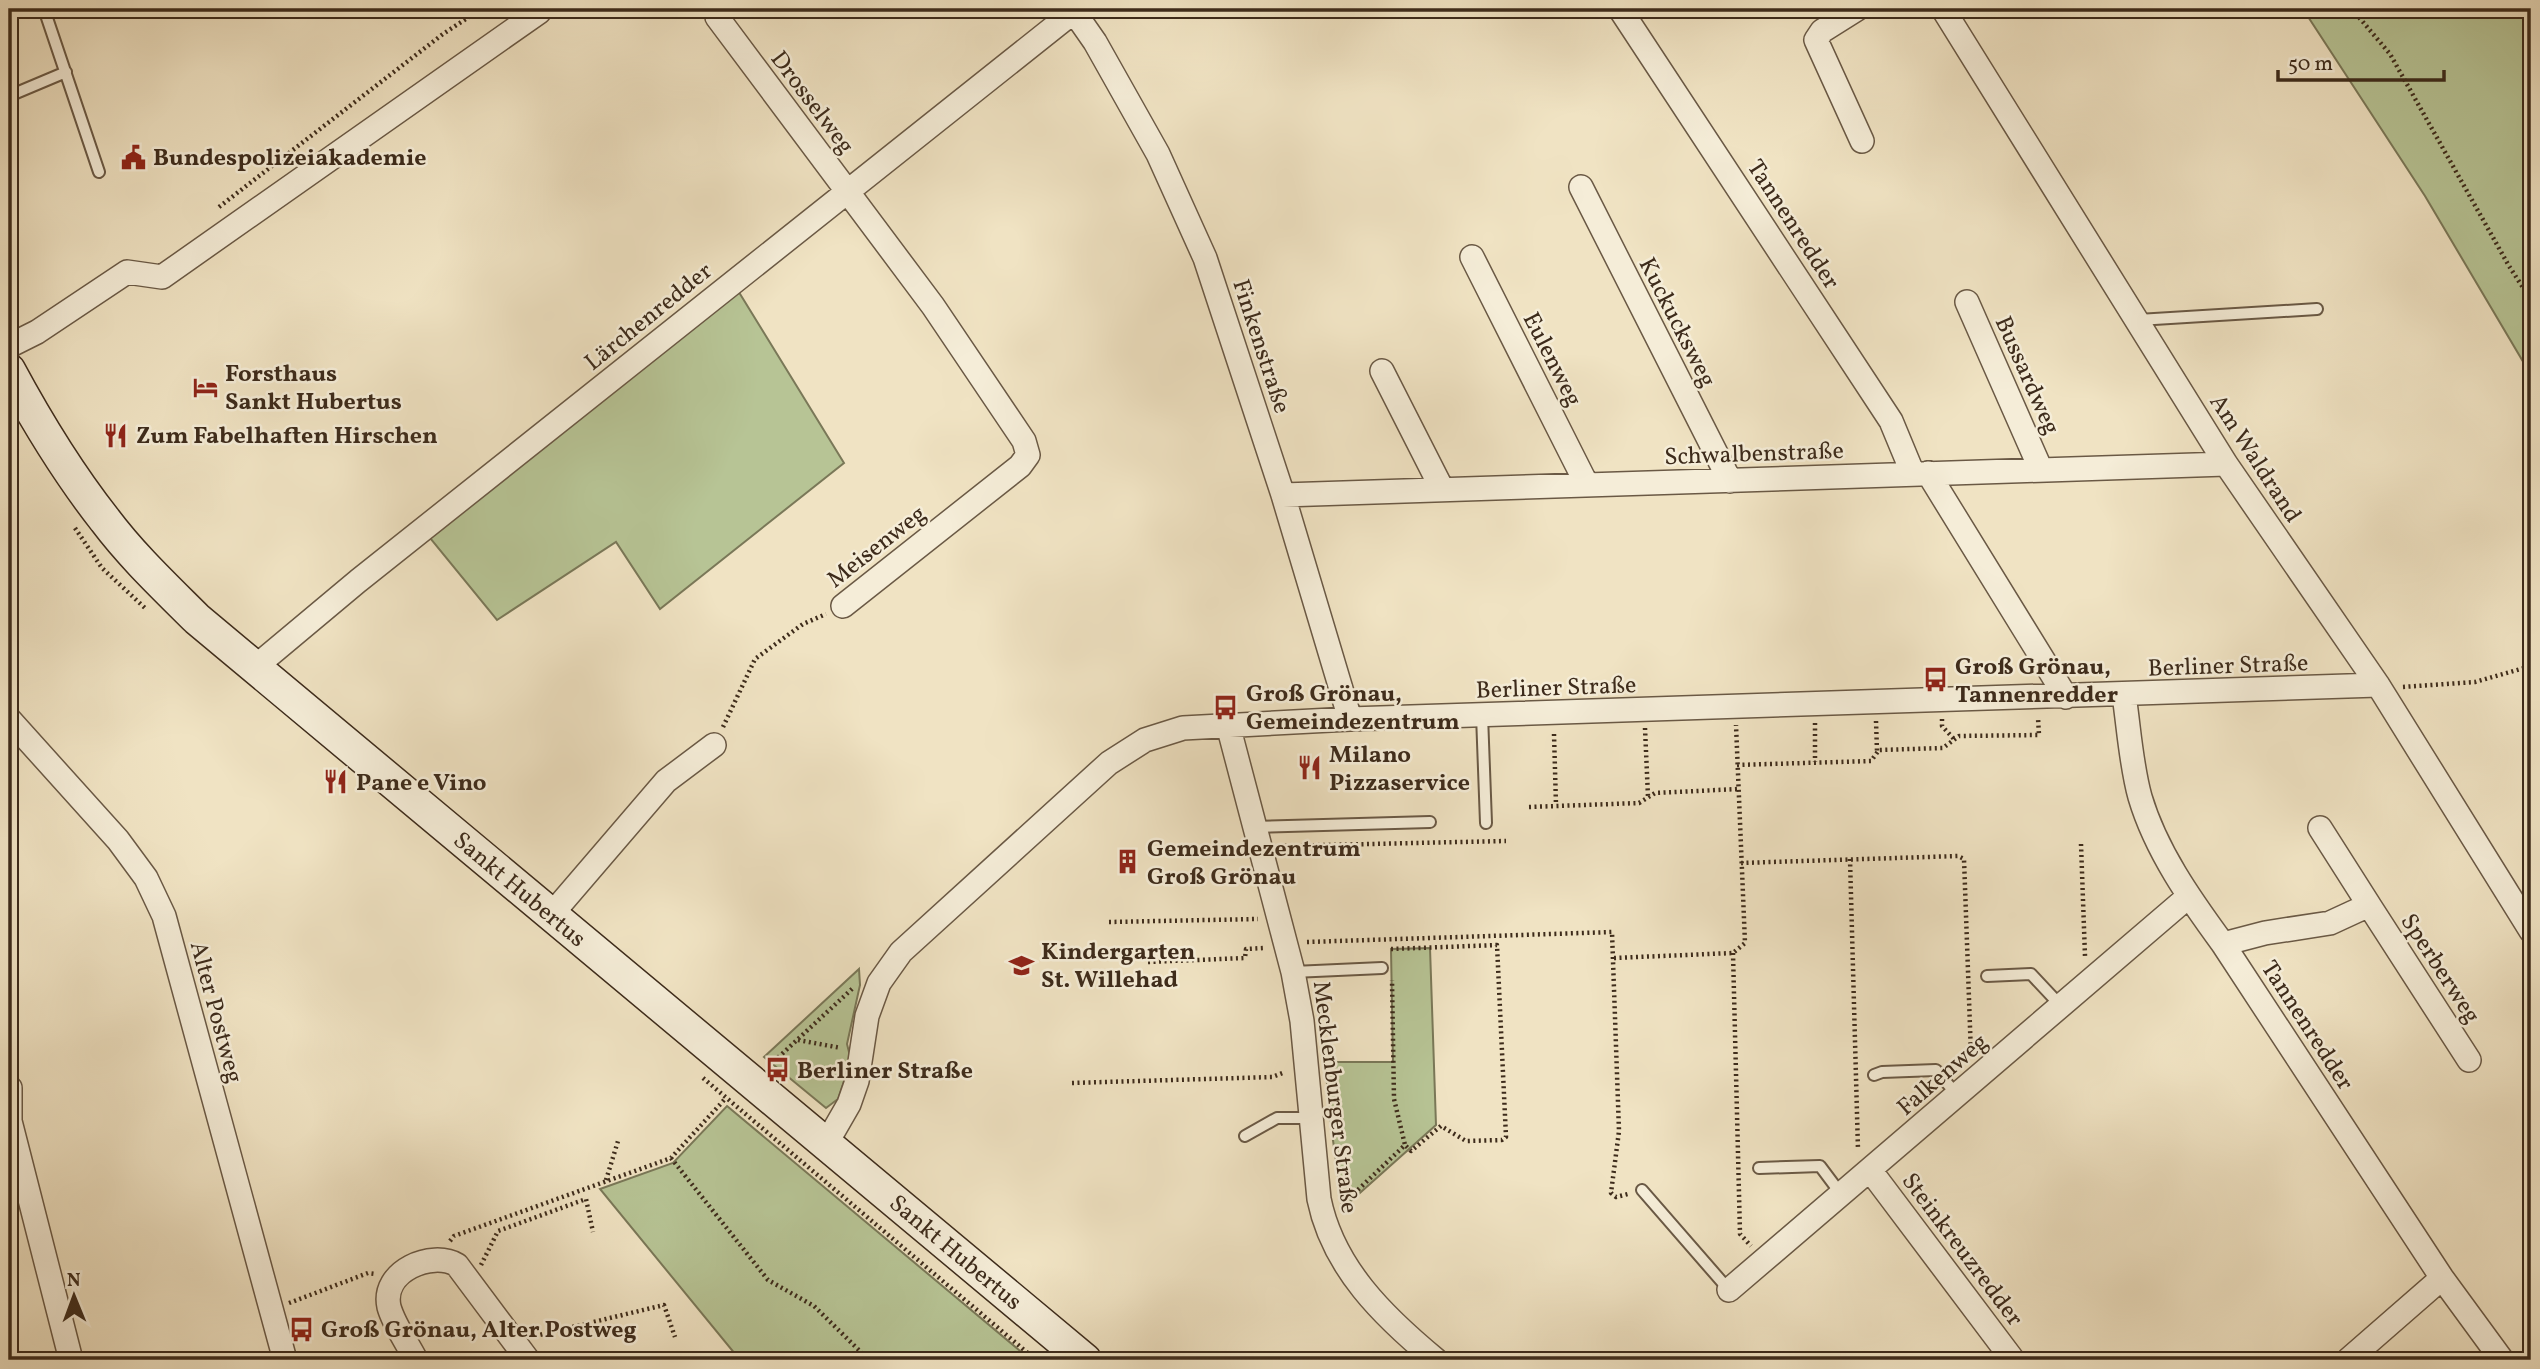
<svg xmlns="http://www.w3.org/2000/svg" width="2540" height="1369" viewBox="0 0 2540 1369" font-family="Vollkorn,serif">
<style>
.green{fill:#b7c495;stroke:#7a7858;stroke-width:2}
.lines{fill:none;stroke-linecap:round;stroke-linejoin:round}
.lane-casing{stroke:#6a5945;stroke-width:14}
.street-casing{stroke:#6a5945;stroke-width:26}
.secondary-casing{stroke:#3d2b1b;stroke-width:35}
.path{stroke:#3d2b1b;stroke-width:4.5;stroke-dasharray:2 3.5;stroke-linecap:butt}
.lane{stroke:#f5edd8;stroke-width:10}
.street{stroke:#f5edd8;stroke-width:23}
.secondary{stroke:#f5edd8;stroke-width:32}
.labels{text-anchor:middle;stroke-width:5;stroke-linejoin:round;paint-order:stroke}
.street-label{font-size:24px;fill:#3d2b1b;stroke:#f5edd8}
.poi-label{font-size:24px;font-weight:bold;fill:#3d2b1b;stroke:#f5edd8;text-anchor:start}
</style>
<rect width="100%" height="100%" fill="#f0e3c3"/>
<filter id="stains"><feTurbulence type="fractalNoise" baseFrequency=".00286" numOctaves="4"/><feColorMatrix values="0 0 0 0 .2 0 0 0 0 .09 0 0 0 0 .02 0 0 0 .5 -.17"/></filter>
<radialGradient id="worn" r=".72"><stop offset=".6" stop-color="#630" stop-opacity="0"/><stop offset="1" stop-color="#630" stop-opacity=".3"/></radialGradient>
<!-- green -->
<path class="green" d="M2303,9H2531V375L2425,196Z
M737,289L844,463L660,609L616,542L497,620L430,538Z
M1430,948L1436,1125L1343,1208L1331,1127L1325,1062H1393L1391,949Z
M859,969L860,985L847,1044L851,1060L838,1099L826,1108L764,1057Z
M727,1106L1031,1360H740L600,1189L673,1163Z"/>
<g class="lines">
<defs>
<path id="lane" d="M44,9L99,172
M9,96L66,72
M2138,320L2317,309
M1482,715L1486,823
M1253,827L1430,822
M1293,972L1382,968
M1987,976L2031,974L2061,1006
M1874,1075L1882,1072L1936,1070L1957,1095
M1245,1136L1277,1118H1310
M1759,1168L1820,1166L1841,1194
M1642,1190L1729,1290"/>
<path id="street" d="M717,9V17L933,306L1024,441L1028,455L1020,466L843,606
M1072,9L1095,42L1158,154L1205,258L1283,495L1350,719
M1620,9L1891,421L1913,474
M1857,9L1822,31L1816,40L1862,141
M1943,9L2226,464L2378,685L2531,931
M1581,187L1730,481
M1472,257L1587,485
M1967,302L2041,470
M9,346L37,332L127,272L162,277L539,12
M1382,371L1442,489
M1928,473L2066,697
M1283,495L2226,464
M254,668L358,581L1077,9
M2124,695C2129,729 2131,765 2140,797C2156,851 2190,899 2223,944L2442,1278L2502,1360
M9,719L118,840L146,878L164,916L285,1360
M1228,725L1293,972L1302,1021L1319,1199C1333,1268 1384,1317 1436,1360
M2369,905L2469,1060
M551,915L666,781L714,745
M2223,944L2265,933L2330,923L2369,905L2320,828
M10,1088V1121L71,1360
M826,1144L849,1104L857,1081L867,1016L879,983L901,952L1109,763L1145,740L1183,728L1350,719L2378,685
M1870,1170L2013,1360
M1729,1290L2189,896
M416,1360C408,1344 394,1325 389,1307C381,1271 432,1250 457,1265L528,1360
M2348,1360L2442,1278"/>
<path id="secondary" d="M9,370C37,422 68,473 105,520C132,556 165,587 197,619L1085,1360"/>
</defs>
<!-- lane casing -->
<use href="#lane" class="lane-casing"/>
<!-- street casing -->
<use href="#street" class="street-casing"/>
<!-- secondary casing -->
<use href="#secondary" class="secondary-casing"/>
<!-- path -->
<path class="path" d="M2352,9L2390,54L2509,266L2531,300
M219,207L443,34L481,9
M75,528L102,568L145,608
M2403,687L2475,682L2531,666
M1942,719V726L1954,739
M1876,721L1877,751
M1815,723V762
M723,727L755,659L803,624L826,614
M1645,728L1648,797
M1554,734L1556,805
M1737,765L1871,761L1879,750L1943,748L1959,736L2039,735L2038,718
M1529,807L1639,803L1655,793L1738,789
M2081,844L2085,956
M1279,846L1506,841
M1850,859L1858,1150
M1741,863L1958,856L1964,859L1971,1055
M1109,922L1258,919
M1307,942L1612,932L1619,1131L1611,1193L1616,1197L1628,1194
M1391,949L1497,945L1506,1137L1502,1140L1466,1141L1441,1126L1411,1151L1405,1145
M1733,953L1740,1234L1751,1246
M1614,958L1733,953L1745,943L1736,725
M1148,962L1245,958L1246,949L1264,948
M798,1040L841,1048
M770,1065L853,988
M703,1078L1036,1360
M1072,1083L1272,1077L1285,1072
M671,1158L768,1280L814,1306L869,1360
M606,1180L618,1141
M1342,1205L1405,1145L1394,1099L1392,980
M450,1241L454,1236L671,1158L725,1099
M481,1265L498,1231L586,1199L593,1232
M289,1303L368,1273L376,1274
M535,1336L664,1305L675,1337"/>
<!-- lane -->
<use href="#lane" class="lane"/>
<!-- street -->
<use href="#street" class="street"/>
<!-- secondary -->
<use href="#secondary" class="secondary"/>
</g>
<!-- icons -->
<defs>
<symbol id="civic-bare" viewBox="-9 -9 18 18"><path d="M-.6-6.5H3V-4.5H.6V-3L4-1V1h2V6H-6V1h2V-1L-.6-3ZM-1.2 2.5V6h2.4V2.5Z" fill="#8f2418" stroke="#f5edd8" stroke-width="2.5" paint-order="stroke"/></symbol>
<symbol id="hotel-bare" viewBox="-9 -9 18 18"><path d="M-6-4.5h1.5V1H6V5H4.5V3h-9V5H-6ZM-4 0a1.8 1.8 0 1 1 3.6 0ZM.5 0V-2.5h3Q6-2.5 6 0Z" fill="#8f2418" stroke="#f5edd8" stroke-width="2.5" paint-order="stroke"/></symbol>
<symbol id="restaurant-bare" viewBox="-9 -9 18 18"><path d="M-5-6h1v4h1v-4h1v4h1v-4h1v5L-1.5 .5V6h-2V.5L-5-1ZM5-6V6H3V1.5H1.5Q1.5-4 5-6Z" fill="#8f2418" stroke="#f5edd8" stroke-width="2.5" paint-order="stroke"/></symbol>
<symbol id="bus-bare" viewBox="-9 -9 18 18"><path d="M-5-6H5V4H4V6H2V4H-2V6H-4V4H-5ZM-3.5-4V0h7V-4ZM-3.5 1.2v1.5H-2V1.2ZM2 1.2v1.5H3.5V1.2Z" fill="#8f2418" stroke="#f5edd8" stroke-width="2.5" paint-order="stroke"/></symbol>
<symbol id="building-bare" viewBox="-9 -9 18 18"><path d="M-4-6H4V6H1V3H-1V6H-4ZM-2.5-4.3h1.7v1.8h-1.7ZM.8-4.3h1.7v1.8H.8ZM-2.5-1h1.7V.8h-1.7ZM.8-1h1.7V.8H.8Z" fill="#8f2418" stroke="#f5edd8" stroke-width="2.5" paint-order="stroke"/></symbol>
<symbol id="school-bare" viewBox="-9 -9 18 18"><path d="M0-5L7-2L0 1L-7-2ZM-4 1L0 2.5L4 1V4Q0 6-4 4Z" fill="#8f2418" stroke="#f5edd8" stroke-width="2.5" paint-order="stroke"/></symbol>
</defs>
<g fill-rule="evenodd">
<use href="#civic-bare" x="116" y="140" width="35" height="35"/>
<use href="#hotel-bare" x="188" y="370" width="35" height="35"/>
<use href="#restaurant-bare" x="98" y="418" width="35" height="35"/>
<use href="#bus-bare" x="1918" y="662" width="35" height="35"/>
<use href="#bus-bare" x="1208" y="690" width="35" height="35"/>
<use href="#restaurant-bare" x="1292" y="750" width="35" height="35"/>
<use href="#restaurant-bare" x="318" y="764" width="35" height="35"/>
<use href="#building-bare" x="1110" y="844" width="35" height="35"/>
<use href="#school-bare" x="1004" y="948" width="35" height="35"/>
<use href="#bus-bare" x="760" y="1052" width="35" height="35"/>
<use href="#bus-bare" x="284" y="1312" width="35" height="35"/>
</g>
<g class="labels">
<!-- street labels -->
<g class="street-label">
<text transform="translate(813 102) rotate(53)" y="8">Drosselweg</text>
<text transform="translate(1794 224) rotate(57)" y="8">Tannenredder</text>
<text transform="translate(648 316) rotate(-39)" y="8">Lärchenredder</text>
<text transform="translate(1678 322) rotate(63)" y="8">Kuckucksweg</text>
<text transform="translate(1262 346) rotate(72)" y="8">Finkenstraße</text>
<text transform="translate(1553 359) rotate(63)" y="8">Eulenweg</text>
<text transform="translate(2028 375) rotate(66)" y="8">Bussardweg</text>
<text transform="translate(1754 453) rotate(-2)" y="8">Schwalbenstraße</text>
<text transform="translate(2256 458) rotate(57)" y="8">Am Waldrand</text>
<text transform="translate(876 546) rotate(-38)" y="8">Meisenweg</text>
<text transform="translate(2228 665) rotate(-2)" y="8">Berliner Straße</text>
<text transform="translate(1556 687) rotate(-2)" y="8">Berliner Straße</text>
<text transform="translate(520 889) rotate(40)" y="8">Sankt Hubertus</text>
<text transform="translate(2441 968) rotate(57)" y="8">Sperberweg</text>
<text transform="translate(217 1012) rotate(75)" y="8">Alter Postweg</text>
<text transform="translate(2308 1025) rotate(57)" y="8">Tannenredder</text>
<text transform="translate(1942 1074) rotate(-41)" y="8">Falkenweg</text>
<text transform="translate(1336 1097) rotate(83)" y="8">Mecklenburger Straße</text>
<text transform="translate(1963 1249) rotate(53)" y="8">Steinkreuzredder</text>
<text transform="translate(956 1252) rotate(40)" y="8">Sankt Hubertus</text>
</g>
<!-- poi labels -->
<g class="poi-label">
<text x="153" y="165">Bundespolizeiakademie</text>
<text x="225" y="381">Forsthaus<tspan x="225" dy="28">Sankt Hubertus</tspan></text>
<text x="136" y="443">Zum Fabelhaften Hirschen</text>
<text x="1955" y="674">Groß Grönau,<tspan x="1955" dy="28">Tannenredder</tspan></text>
<text x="1246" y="701">Groß Grönau,<tspan x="1246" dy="28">Gemeindezentrum</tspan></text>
<text x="1329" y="762">Milano<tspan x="1329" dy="28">Pizzaservice</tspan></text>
<text x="356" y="790">Pane e Vino</text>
<text x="1147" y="856">Gemeindezentrum<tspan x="1147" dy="28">Groß Grönau</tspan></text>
<text x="1041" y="959">Kindergarten<tspan x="1041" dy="28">St. Willehad</tspan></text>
<text x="797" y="1078">Berliner Straße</text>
<text x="321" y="1337">Groß Grönau, Alter Postweg</text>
</g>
</g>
<!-- margin -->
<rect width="2540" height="1369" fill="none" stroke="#f0e3c3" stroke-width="35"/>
<rect x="10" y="10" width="2519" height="1348" fill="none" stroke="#3d2b1b" stroke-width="3.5"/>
<rect x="18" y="18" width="2505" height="1334" fill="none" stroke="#3d2b1b" stroke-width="2"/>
<!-- north arrow -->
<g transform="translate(74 1296) rotate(359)" stroke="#f5edd8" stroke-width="5" paint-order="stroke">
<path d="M0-5L12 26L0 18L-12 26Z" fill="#3d2b1b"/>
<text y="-10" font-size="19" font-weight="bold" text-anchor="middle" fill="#3d2b1b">N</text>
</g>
<!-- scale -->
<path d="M2278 70v10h166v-10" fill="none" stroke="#3d2b1b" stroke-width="3.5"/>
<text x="2288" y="70" font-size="21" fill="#3d2b1b" stroke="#f5edd8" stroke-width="5" paint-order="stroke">50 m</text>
<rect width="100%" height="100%" filter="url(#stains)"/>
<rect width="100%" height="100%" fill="url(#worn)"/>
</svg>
